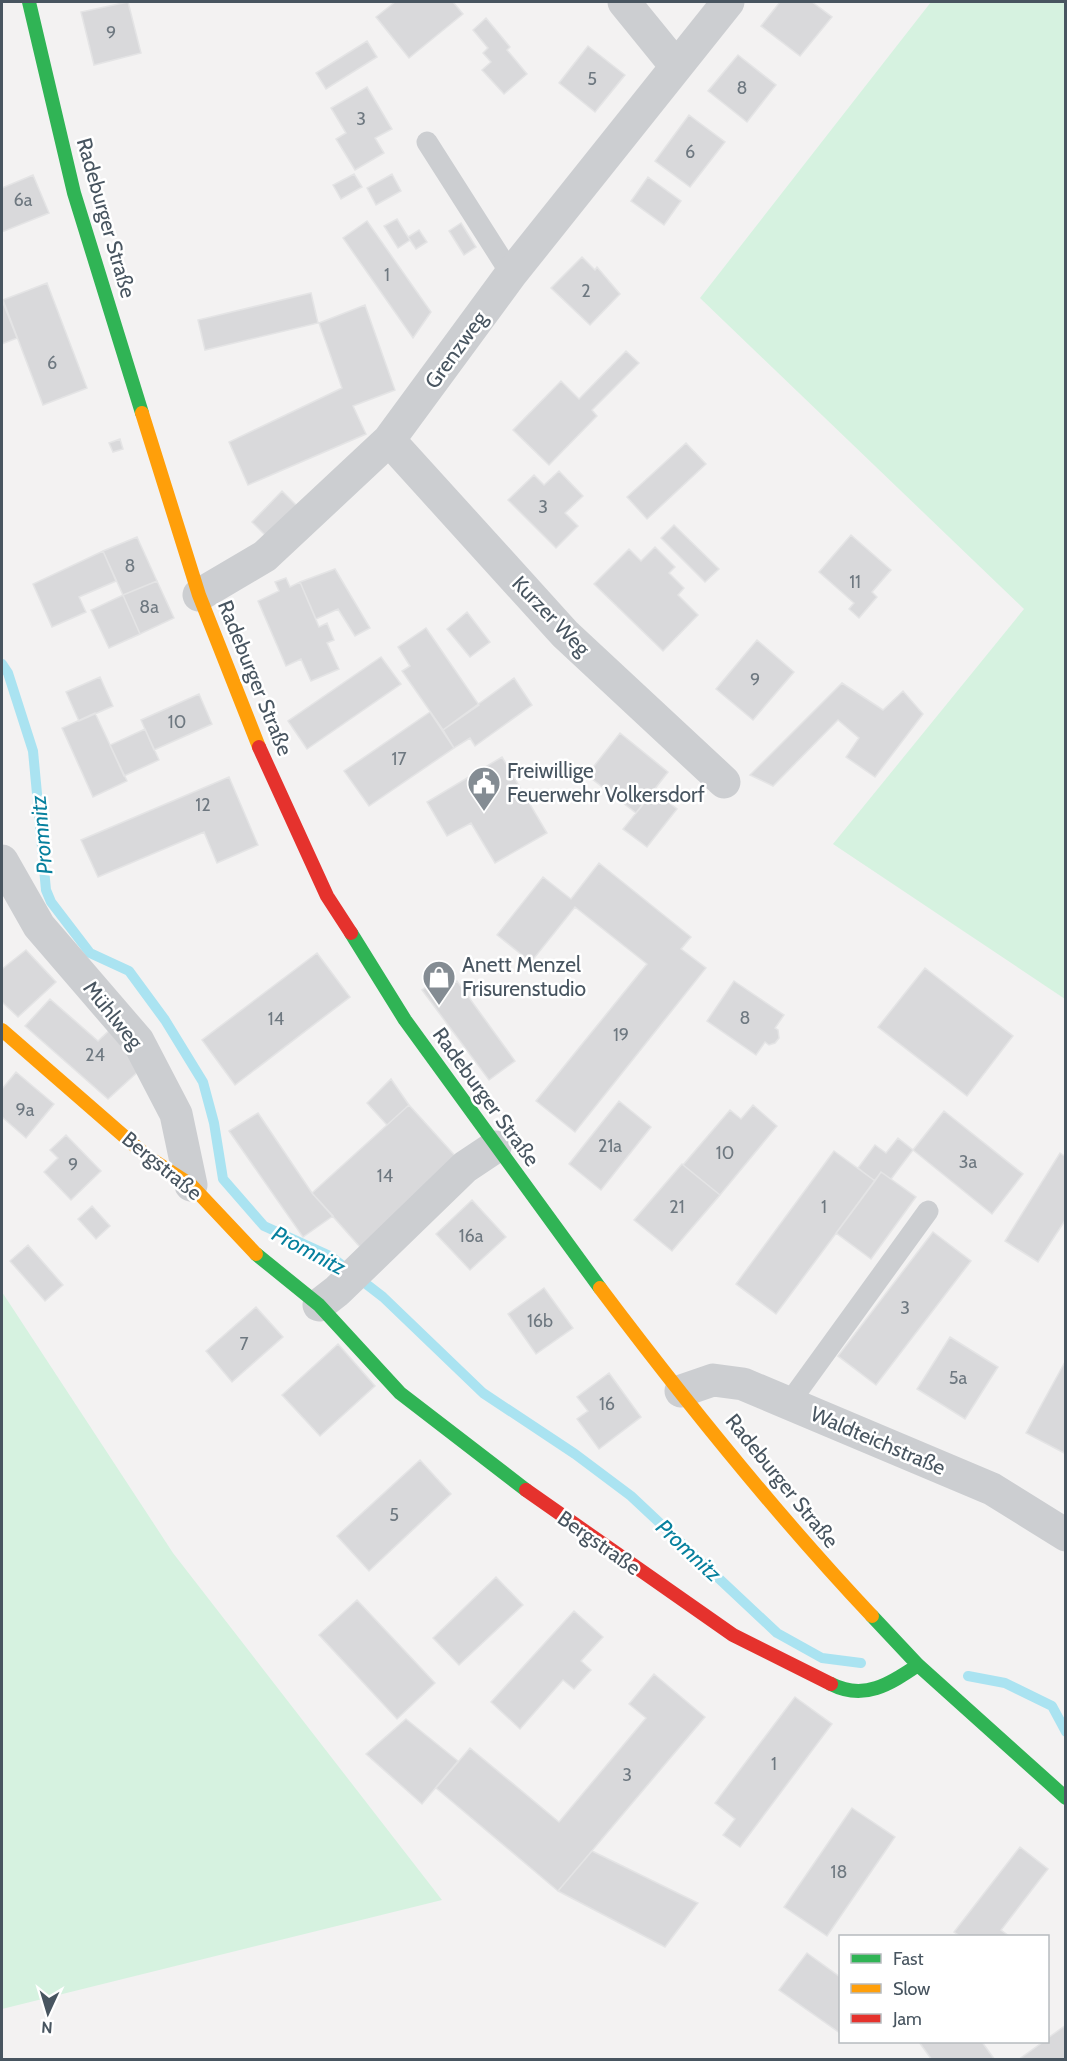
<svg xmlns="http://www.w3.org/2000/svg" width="1067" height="2061" viewBox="0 0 1067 2061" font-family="Cabin,sans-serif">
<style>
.green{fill:#d6f2e0}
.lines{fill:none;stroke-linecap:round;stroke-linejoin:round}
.stream{stroke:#aae3f1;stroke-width:10}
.building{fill:#d9d9db;stroke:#e4e4e5;stroke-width:1.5}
.lane{stroke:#ccced1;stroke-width:21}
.street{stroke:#ccced1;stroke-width:33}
.fast{stroke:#30b455;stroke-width:14}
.slow{stroke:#ff9f0a;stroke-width:14}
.jam{stroke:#e5322d;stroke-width:14}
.labels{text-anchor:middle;stroke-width:5;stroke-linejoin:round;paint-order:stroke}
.number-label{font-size:18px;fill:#6e7880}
.street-label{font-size:21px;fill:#485560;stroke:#fff}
.poi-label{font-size:21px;fill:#485560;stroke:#fff;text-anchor:start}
.water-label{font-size:22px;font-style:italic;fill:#06809e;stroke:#fff}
</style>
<rect width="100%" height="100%" fill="#f3f2f2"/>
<!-- green -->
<path class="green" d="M931,2H1065V999L833,844L1024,609L700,298Z
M2,1292L173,1553L442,1900L2,2009Z"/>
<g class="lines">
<!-- stream -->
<path class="stream" d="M2,664L8,673L33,751L46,890L51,902L90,953L129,971L165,1020L203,1082L214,1123L223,1179L264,1226L330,1256L383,1297L483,1393L575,1454L631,1496L777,1633L822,1658L861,1663
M968,1676L1005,1683L1052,1706L1066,1732"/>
</g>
<!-- building -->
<path class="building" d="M128,2L141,53L94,65L81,12Z
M395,2H453L463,14L409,58L376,17Z
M780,2H812L832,17L800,56L761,26Z
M486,18L510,47L507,50L527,74L504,94L482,70L491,62L483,53L488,48L473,30Z
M367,41L377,57L326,89L316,73Z
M588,46L625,75L595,112L559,83Z
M738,55L776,85L747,122L708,91Z
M367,87L392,129L375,138L384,153L355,170L336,139L346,133L331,108Z
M689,115L725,142L690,187L655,161Z
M354,174L362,187L341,199L333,185Z
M392,174L401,191L376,205L367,188Z
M33,175L49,213L2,232V188Z
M648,177L681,201L664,225L631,201Z
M397,219L410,240L398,248L384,226Z
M367,221L431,312L413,338L343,238Z
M461,223L476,247L464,255L449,231Z
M419,230L427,242L416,249L408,237Z
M582,257L595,270L597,267L620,294L590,325L551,288Z
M47,283L87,388L43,405L3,300Z
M311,293L318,323L205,350L198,320Z
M2,300L17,338L2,344Z
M365,305L395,390L353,406L366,434L248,485L229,442L342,388L319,323Z
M626,351L639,363L592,410L597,416L549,465L513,430L561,381L579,399Z
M120,439L123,449L113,452L109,443Z
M686,443L706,464L647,519L627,497Z
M559,471L583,496L565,513L578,526L556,548L508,500L534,475L544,485Z
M282,491L300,509L270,540L252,522Z
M674,525L719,569L705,582L661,538Z
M851,535L891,570L872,592L877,597L859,618L849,609L854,603L819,572Z
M137,537L157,581L123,595L103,551Z
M655,547L675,567L669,573L684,588L678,595L698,615L663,651L594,584L629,549L641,561Z
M103,551L116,581L79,597L86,612L52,627L33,584Z
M335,569L370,628L355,636L338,609L316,619L300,582Z
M286,578L290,587L300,582L319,627L327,623L334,640L327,643L339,669L311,681L301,659L286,666L258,601L279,591L275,582Z
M157,581L174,618L140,634L123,595Z
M123,595L140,634L109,648L91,610Z
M467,612L490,642L470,657L447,629Z
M426,628L479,705L443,730L402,671L410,666L398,647Z
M757,640L794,672L753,720L716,689Z
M381,657L401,684L307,749L288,721Z
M100,677L113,706L79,721L66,692Z
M514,678L532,705L475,746L470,738L454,748L443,730Z
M842,683L883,710L903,691L923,714L875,777L846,757L859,738L838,720L773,786L750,775Z
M199,694L212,724L154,750L141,720Z
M430,712L454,748L369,806L344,771Z
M95,713L127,781L93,797L62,728Z
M145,729L159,760L124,776L110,745Z
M620,733L668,772L636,813L587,775Z
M502,757L547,833L495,863L471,823L447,836L427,802Z
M229,777L258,845L217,863L204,832L98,877L81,840Z
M654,791L677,809L647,847L623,829Z
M599,863L691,937L681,949L706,968L575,1132L536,1101L647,964L575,907L531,962L497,935L543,877L571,899Z
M26,950L56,982L18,1017L2,1002V969Z
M317,953L350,997L235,1085L202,1040Z
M925,968L1013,1036L967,1096L878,1027Z
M440,977L448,988L457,981L515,1061L489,1080L422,990Z
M734,981L784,1015L775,1028L778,1030L779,1038L775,1043L769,1045L765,1042L756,1055L707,1021Z
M50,999L98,1041L112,1028L141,1069L108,1099L25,1026Z
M16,1072L54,1104L26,1138L2,1117V1089Z
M391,1079L409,1105L387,1125L367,1103Z
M619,1101L651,1127L601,1190L569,1164Z
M409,1105L458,1159L360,1247L312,1193Z
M753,1105L777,1126L720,1195L683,1165L730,1110L741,1119Z
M944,1111L1023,1174L992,1214L913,1150Z
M258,1113L312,1193L333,1216L303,1237L229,1131Z
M66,1135L101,1171L71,1200L44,1172L58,1158L50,1150Z
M898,1138L913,1150L891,1179L881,1172L875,1181L858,1168L875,1145L886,1153Z
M834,1151L875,1181L776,1314L736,1284Z
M1060,1153L1066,1157V1219L1038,1262L1005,1241Z
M682,1164L720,1195L672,1251L634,1220Z
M881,1172L916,1197L871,1259L836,1233Z
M472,1200L506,1237L470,1270L436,1234Z
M92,1206L110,1226L96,1239L78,1219Z
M933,1232L971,1261L876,1385L838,1356Z
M28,1245L63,1285L45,1301L10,1261Z
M544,1288L573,1328L536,1354L508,1314Z
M256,1307L283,1337L232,1382L206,1351Z
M950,1337L998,1367L965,1419L917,1389Z
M338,1344L375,1386L320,1436L282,1395Z
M1066,1360V1454L1026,1433Z
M609,1373L641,1417L599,1449L577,1419L588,1411L577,1397Z
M420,1460L451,1494L369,1571L337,1536Z
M496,1577L523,1605L459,1665L433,1638Z
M357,1600L435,1683L397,1719L319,1635Z
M574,1611L603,1637L581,1661L591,1670L574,1689L563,1680L520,1729L491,1702Z
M654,1674L705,1717L558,1891L436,1788L470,1748L559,1822L646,1718L629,1704Z
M795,1697L832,1724L740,1847L723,1835L735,1819L715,1803Z
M406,1719L458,1761L422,1804L366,1754Z
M852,1808L895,1837L827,1936L784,1907Z
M1020,1847L1048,1869L1001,1930L1009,1936H960L954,1932Z
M592,1851L698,1903L665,1947L558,1891Z
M807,1953L840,1977V2033L779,1990Z
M1066,2025V2060H1018L1043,2042H1048V2038Z
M919,2042H982L995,2060H932Z"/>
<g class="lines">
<!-- lane -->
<path class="lane" d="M427,142L511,274
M789,1403L928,1211"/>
<!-- street -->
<path class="street" d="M624,2L676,66
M389,440L565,634L724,782
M199,595L265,556L389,440L511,274L728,2
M2,861L39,926L138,1041L176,1114L191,1185
M319,1305L337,1291L465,1167L495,1147
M681,1391L713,1380L743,1384L992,1489L1066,1535"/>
<!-- fast -->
<path class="fast" d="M29,2L74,193L142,413
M351,933L405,1020L600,1288
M256,1254L319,1305L400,1393L526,1490
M872,1616L918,1665L1066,1798
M831,1684C864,1701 890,1684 918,1665"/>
<!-- slow -->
<path class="slow" d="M142,413L199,595L259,747
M2,1030L149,1158L191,1185L256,1254
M600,1288C685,1401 775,1513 872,1616"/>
<!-- jam -->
<path class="jam" d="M259,747L327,896L351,933
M526,1490L733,1635L831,1684"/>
</g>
<!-- icons -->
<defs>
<symbol id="civic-pin" viewBox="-11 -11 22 30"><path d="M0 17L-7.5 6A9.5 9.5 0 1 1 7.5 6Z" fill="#848c93" stroke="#fff"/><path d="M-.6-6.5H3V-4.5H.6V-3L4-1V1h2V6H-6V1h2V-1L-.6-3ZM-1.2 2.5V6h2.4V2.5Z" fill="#fff"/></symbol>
<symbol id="shop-pin" viewBox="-11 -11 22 30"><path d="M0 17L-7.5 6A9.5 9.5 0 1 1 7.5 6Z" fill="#848c93" stroke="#fff"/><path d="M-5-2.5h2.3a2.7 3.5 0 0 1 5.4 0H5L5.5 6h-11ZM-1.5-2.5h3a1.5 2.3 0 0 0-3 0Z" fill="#fff"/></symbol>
</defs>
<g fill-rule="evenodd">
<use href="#civic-pin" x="465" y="764" width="38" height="52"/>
<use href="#shop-pin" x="420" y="958" width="38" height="52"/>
</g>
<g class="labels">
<!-- number labels -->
<g class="number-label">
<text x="111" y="39">9</text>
<text x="592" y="85">5</text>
<text x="742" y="94">8</text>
<text x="361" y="125">3</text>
<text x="690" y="158">6</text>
<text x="23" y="206">6a</text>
<text x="387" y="281">1</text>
<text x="586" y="297">2</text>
<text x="52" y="369">6</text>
<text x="543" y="513">3</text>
<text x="130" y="572">8</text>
<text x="855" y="588">11</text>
<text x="149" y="613">8a</text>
<text x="755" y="686">9</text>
<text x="177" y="728">10</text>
<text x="399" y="765">17</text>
<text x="203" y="811">12</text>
<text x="745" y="1024">8</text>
<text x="276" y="1025">14</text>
<text x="621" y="1041">19</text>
<text x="95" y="1061">24</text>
<text x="25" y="1116">9a</text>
<text x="610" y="1152">21a</text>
<text x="725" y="1159">10</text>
<text x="968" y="1168">3a</text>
<text x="73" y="1171">9</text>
<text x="385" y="1182">14</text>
<text x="677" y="1213">21</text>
<text x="824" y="1213">1</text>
<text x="471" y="1242">16a</text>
<text x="905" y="1314">3</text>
<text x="540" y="1327">16b</text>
<text x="244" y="1350">7</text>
<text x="958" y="1384">5a</text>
<text x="607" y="1410">16</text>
<text x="394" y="1521">5</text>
<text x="774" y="1770">1</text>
<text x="627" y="1781">3</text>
<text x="839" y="1878">18</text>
</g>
<!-- street labels -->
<g class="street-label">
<text transform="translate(106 218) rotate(74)" y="7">Radeburger Straße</text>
<text transform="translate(456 350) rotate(-54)" y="7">Grenzweg</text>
<text transform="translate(551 616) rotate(46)" y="7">Kurzer Weg</text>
<text transform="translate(255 678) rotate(68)" y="7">Radeburger Straße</text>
<text transform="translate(113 1015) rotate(51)" y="7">Mühlweg</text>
<text transform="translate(486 1097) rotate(54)" y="7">Radeburger Straße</text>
<text transform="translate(162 1166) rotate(39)" y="7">Bergstraße</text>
<text transform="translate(878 1441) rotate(23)" y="7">Waldteichstraße</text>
<text transform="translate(782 1481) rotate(51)" y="7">Radeburger Straße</text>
<text transform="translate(599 1543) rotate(35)" y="7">Bergstraße</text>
</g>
<!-- poi labels -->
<g class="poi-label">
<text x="507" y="778">Freiwillige<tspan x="507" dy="24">Feuerwehr Volkersdorf</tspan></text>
<text x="462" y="972">Anett Menzel<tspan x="462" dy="24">Frisurenstudio</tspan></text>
</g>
<!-- water labels -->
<g class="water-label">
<text transform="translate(41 835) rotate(-95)" y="8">Promnitz</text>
<text transform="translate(309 1250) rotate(28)" y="8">Promnitz</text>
<text transform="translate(689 1550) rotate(43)" y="8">Promnitz</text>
</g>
</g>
<!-- border -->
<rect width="1067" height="2061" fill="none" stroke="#485560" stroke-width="6"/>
<!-- legend -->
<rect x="839" y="1935" width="210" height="108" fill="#ffffff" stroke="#b6bbbf" stroke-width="1.5"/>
<rect x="851" y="1954" width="30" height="9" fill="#30b455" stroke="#b6bbbf" stroke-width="1.5"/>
<text x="893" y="1965" font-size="18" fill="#485560">Fast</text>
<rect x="851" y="1984" width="30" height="9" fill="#ff9f0a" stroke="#b6bbbf" stroke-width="1.5"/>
<text x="893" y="1995" font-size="18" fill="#485560">Slow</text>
<rect x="851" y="2014" width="30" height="9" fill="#e5322d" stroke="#b6bbbf" stroke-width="1.5"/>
<text x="893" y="2025" font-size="18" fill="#485560">Jam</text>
<!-- north arrow -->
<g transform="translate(48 2013) rotate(184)" stroke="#ffffff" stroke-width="4.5" paint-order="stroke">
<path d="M0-4.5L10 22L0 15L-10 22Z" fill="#485560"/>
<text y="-9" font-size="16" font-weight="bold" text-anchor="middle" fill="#485560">N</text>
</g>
</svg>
